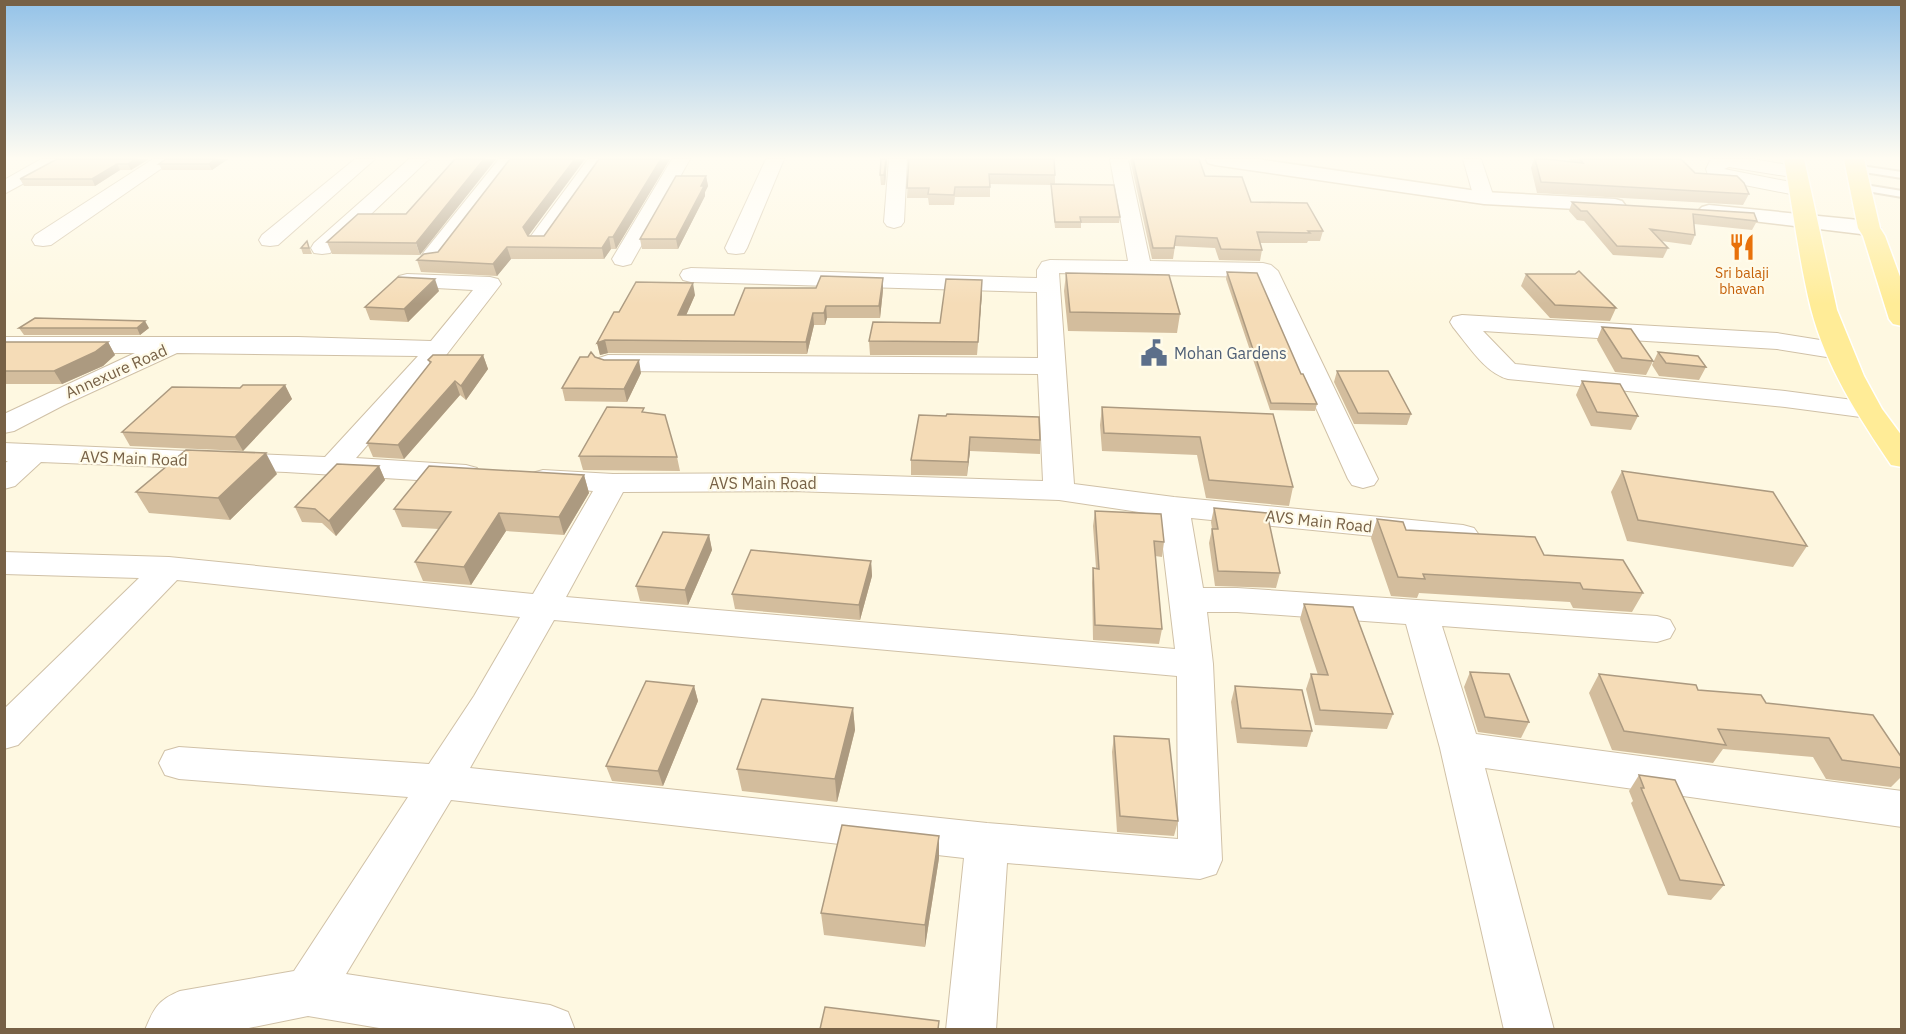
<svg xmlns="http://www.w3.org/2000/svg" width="1906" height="1034" viewBox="0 0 1906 1034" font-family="'IBM Plex Sans',sans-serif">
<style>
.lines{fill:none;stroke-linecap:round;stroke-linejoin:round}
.lane-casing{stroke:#d0c1a7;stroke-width:4}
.street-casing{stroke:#d0c1a7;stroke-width:2}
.secondary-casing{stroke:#d3c2a4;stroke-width:3}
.primary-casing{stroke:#fff;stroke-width:3}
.lane{fill:#fff;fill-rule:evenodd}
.street{fill:#fff;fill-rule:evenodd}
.secondary{fill:#fff;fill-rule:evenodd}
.primary{fill:#ffec97;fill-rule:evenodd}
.wall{fill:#d3bd9d}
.shaded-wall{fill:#ac9a80}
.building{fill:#f5dcb7;stroke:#ac9a80;stroke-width:1.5}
.labels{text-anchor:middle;stroke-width:4.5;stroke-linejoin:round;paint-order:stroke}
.far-food-label{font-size:14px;fill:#c56008;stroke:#fffbe9}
.service-label{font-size:16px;fill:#4e5e75;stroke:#fffbe9;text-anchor:start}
.street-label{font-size:16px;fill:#776146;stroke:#fffbe9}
</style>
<rect width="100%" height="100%" fill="#fef8e1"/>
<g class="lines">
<defs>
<path id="lane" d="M1854,165L1902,172V178L1851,170V166Z
M1859,184L1902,191V197L1855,189L1854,187Z"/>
<path id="street" d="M41,159H64L61,163L4,194V180Z
M153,159H175L51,245L43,246L35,245L32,240L35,235Z
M355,159H375L278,245L270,246L262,245L259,240L262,235Z
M409,159H429L330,253L322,254L314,253L311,248L314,243Z
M499,159H518L440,262L432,264L424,262L421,257L424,252Z
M588,159H606L547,245L539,246L531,245L528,240Z
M672,159H690L631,264L623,266L615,264L612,259Z
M766,159H784L747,248L744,253L736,254L728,253L725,248Z
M889,159H907L904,222L901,226L894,228L887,226L884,222Z
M1110,159H1128L1150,261L1263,263L1271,265L1278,271L1378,479L1374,485L1363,488L1352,485L1348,479L1257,277L1059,273L1074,484L1174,497L1463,525L1474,528L1479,535L1474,542L1463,545L1191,518L1203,588H1237L1657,616L1670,620L1675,629L1670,638L1657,642L1442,626L1476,734L1902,791V827L1485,768L1554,1030H1504L1440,748L1406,624L1237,612H1207L1213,664L1222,860L1216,874L1200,879L1007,863L996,1030H946L964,858L451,800L346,974L550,1005L568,1012L575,1030H391L308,1016L239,1030H145C154,1008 158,1000 180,991L294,971L408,797L179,779L165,775L159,763L165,751L179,747L429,764L474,696L520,617L177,580L18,745L4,749V709L139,578L4,574V552L169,557L533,594L593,491L532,485L528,479L532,473L543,470L613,474L793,473L1043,481L1038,374L608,371L599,368L595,363L599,358L608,355L1038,358L1037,292L691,282L683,280L680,275L683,270L691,268L1037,278V270L1042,262L1050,260L1128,261ZM793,491L1059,500L1159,515L1175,649L566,597L623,492ZM554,620L1177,676L1178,839L987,823L470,768Z
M1463,159H1481L1494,198L1491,202H1477L1474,198Z
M1711,159H1753L1805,168L1807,172L1805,176L1798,178L1729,167L1724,169L1801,184L1808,186L1811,190L1808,194L1801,196L1709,178L1706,169Z
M407,274L490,277L498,279L501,284L447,354L356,458L466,465L477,468L481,474L477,480L466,483L286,472L41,462L15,486L4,489V464L8,461H4V443L325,457L418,356L177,353L64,405L14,431L4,433V414L135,353H4V337H298L431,341L473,290L399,286L396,281L399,276Z
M1462,315L1777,333L1839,343L1848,346L1852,351L1848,356L1839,359L1777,349L1483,331L1515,364L1785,391L1868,402L1878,404L1882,410L1878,416L1868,418L1785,407L1508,379C1485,373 1468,345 1453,327L1450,322L1453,317Z"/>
<path id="secondary" d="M1206,159H1257L1484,192L1615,199L1622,201L1625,205L1622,209L1615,211L1484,204L1215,165L1208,163Z
M1709,205L1869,221L1877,223L1880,228L1877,233L1869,235L1702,215L1698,211L1702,207Z"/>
<path id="primary" d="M1784,159H1804L1837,310L1864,376L1882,409L1902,436V467L1891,465C1858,416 1826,367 1811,309C1799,261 1793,209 1784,159Z
M1844,159H1864L1880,228L1885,236L1902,282V326L1893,324L1889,319L1863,236L1858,228Z"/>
</defs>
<!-- lane casing -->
<use href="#lane" class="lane-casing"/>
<!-- street casing -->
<use href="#street" class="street-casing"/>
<!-- secondary casing -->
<use href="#secondary" class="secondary-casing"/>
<!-- primary casing -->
<use href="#primary" class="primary-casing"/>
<!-- lane -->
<use href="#lane" class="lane"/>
<!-- street -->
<use href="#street" class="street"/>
<!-- secondary -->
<use href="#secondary" class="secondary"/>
<!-- primary -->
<use href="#primary" class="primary"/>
</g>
<!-- wall -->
<path class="wall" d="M57,159H149L131,170H120L95,186H24L20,179Z
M166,159H228L212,170H162L159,164Z
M585,159L528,236H544L599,159H670L616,249H611L604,259H511L497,276L421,272L417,260L438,252Z
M887,159L885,185H881L880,175Z
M909,159L1055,175V184L1120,217L1119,223H1081V228H1055L1051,185L990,184V197H955L954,205H929L928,198H907Z
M1130,159H1199L1205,176L1251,202L1323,231L1320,241H1308L1307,243H1260L1262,250L1260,261L1219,260L1215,248L1175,246L1173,259H1152Z
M1534,159H1546L1570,162L1569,159H1681L1695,173L1749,194L1743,205L1537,193L1531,168Z
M706,176L708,186L705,192V196L678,249H642L640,239Z
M1572,202L1757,221L1752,230L1694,224L1695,235L1691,245L1661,241L1668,248L1663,258L1613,255L1584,221L1577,220L1569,211Z
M406,214L420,255L332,254L327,242Z
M307,241L312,254H303L301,248Z
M1227,272L1301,374L1317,404L1315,411L1270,410L1226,279Z
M1066,273L1180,314L1177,333L1068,331L1064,291Z
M1526,274L1616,308L1610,321L1550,318L1521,286Z
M883,290L880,318H827L825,325H814L807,354L608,353L600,355L597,343L619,312L695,295L686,315H734Z
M439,291L408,322L370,320L365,307Z
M982,293L977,355H870L869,341L940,323Z
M1602,327L1653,361L1646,375L1615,372L1597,340Z
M19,328H149L140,335H24Z
M4,342H108L115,355L103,366L62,384H4Z
M1658,352L1706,367L1699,380L1659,376L1652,365Z
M483,355L488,369L466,400L460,395L404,459L373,457L367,443L430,364L428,360Z
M595,357L641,373L627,402L565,401L562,388Z
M1337,371L1411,414L1407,425L1354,424L1334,382Z
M1582,381L1638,416L1631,430L1591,426L1576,395Z
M285,385L292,399L243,451L130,446L122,432L240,388Z
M1102,407L1273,414L1293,487L1289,506L1206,498L1197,455L1102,451L1100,425Z
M644,412L677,457L680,471L583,470L579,456Z
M919,415L1040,440V454L970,451L967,476L911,475V460Z
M379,466L385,480L336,536L322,523L302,522L295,507Z
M1622,471L1807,546L1793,567L1627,541L1611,492Z
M277,474L230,520L149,513L136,492Z
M584,475L589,493L564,535L506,531L471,585L423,581L415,562L439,529L402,527L394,509Z
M1214,508L1280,573L1276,588L1215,586L1209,543L1212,529L1211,522Z
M1095,511L1164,542L1162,557L1155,556L1162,629L1159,644L1093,640L1092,583L1093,568H1096L1093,526Z
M1377,519L1406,530L1544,555L1643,593L1632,612L1573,608L1570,602L1419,593L1417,598L1391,596L1371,538Z
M709,535L712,550L688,605L640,601L636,586Z
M871,561L872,576L860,620L735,609L732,594Z
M1304,604L1393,714L1387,729L1315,725L1306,689L1311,674L1318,675L1300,619Z
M1470,672L1529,722L1521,738L1478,732L1464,687Z
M1599,674L1766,703L1902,758V776L1891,787L1826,779L1813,757L1723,749L1713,763L1612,750L1589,693Z
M694,686L698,701L663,786L612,781L606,766Z
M1235,686L1312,731L1307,747L1237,743L1231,702Z
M853,708L855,730L837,802L742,791L737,769Z
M1114,736L1178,821L1174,836L1117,832L1112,752Z
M1639,775L1724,885L1711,900L1668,895L1631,803L1633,801L1629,791Z
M939,858L925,947L824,935L821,913Z"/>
<!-- shaded-wall -->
<path class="shaded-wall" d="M135,159H149L131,170L128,164Z
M215,159H228L212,170L209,164Z
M484,159H496L420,255L416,243Z
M575,159H585L526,239L523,227Z
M661,159H670L616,249L613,237Z
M886,159H887L885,185L884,175Z
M117,164L120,170L95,186L92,179Z
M706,176L708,186L705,192V196L678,249L676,239Z
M609,237L611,249L604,259L602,248Z
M507,247L511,259L497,276L493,264Z
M883,278V290L880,318L879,306Z
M435,279L439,291L408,322L404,309Z
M982,280V293L977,355L978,342Z
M693,283L695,295L681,327L678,315Z
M826,306L827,318L825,325L824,313Z
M813,313L814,325L807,354L806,342Z
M145,321L149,328L140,335L137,328Z
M605,340L608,353L600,355L597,343Z
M108,342L115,355L103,366L62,384L54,371Z
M483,355L488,369L466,400L461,386Z
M639,360L641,373L627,402L624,389Z
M455,381L460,395L404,459L398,445Z
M285,385L292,399L243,451L235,437Z
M970,437V451L967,476L968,462Z
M266,453L277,474L230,520L218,498Z
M379,466L385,480L336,536L329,521Z
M584,475L589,493L564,535L559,517Z
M499,513L506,531L471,585L464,567Z
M709,535L712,550L688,605L685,590Z
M871,561L872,576L860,620L859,605Z
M694,686L698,701L663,786L658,771Z
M853,708L855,730L837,802L835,779Z
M939,836V858L925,947V925Z"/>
<!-- building -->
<path class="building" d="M57,159H135L128,164H117L92,179H20Z
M166,159H215L209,164H159Z
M455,159H484L416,243L327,242L358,214H406Z
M510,159H575L523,227L528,236H544L599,159H661L613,237H609L602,248L507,247L493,264L417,260L424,254L438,252Z
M881,159H886L884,175H880Z
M909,159H1054L1055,175L989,174L990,187H955L954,195L928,194L929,188H907Z
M1133,159H1199L1205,176L1242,177L1251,202L1307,203L1323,231H1308L1310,233L1257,232L1262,250L1221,249L1217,238L1176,236L1174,248H1153Z
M1535,159H1546L1583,163L1580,159H1681L1695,173L1737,176L1744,183L1749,194L1541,182Z
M676,176H706L701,186H704L676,239H640Z
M1051,184L1114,185L1120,217H1080L1081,222H1055Z
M1572,202L1754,213L1757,221L1693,214L1695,235L1650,229L1668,248L1617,246L1587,211H1581Z
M307,241L309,248H301Z
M1579,271L1616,308L1555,305L1526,274H1575Z
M1227,272L1257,273L1301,374H1303L1317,404L1271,403Z
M1066,273L1169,275L1180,314L1070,312Z
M821,276L883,278L879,306H826L824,313H813L806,342L605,340L597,343L614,312H619L636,282L693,283L678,315H734L745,288H816Z
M398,277L435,279L404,309L365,307Z
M946,279L982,280L978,342L869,341L873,322L940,323Z
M35,318L145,321L137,328H19Z
M1602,327L1631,329L1653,361L1622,358Z
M4,342H108L95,352L54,371H4Z
M591,352L595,357L604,360H639L624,389L562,388L580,357H588Z
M1658,352L1698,356L1706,367L1666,363Z
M433,355H483L461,386L455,381L398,445L367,443L431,362L428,360Z
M1337,371H1388L1411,414L1358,413Z
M1582,381L1620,384L1638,416L1597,412Z
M243,385H285L235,437L122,432L172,387L240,388Z
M607,407L644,408L642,412L665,415L677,457L579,456Z
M1102,407L1273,414L1293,487L1209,480L1200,437L1104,433Z
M947,414L1039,417L1040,440L970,437L968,462L911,460L919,415L946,416Z
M186,450L266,453L218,498L136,492Z
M337,464L379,466L329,521L315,509L295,507Z
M429,466L584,475L559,517L499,513L464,567L415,562L451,512L394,509Z
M1622,471L1773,492L1807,546L1638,520Z
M1214,508L1267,513L1280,573L1218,571L1212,529H1218Z
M1095,511L1161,514L1164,542L1154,541L1162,629L1095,625L1093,568L1099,569Z
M1377,519L1403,522L1406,530L1535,537L1544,555L1623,560L1643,593L1583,589L1580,583L1423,574L1425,579L1398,577Z
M663,532L709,535L685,590L636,586Z
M751,550L871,561L859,605L732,594Z
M1304,604L1353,607L1393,714L1320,710L1311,674L1328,675Z
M1470,672L1509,674L1529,722L1485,717Z
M1599,674L1696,685L1698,690L1761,695L1766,703L1873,715L1902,758V768L1842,760L1829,738L1718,729L1726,745L1624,731Z
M646,681L694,686L658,771L606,766Z
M1235,686L1302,690L1312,731L1241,728Z
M762,699L853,708L835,779L737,769Z
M1114,736L1169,739L1178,821L1120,816Z
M1639,775L1675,780L1724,885L1680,880L1641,788H1644Z
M842,825L939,836L925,925L821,913Z
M825,1007L939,1021L938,1029H820Z"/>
<!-- sky -->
<linearGradient id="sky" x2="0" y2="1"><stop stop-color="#93c2e8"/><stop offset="0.52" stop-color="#fffcf2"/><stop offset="1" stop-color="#fffcf2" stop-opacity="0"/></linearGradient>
<rect width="1906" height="304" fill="url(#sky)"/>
<!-- icons -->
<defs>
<symbol id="restaurant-bare" viewBox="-9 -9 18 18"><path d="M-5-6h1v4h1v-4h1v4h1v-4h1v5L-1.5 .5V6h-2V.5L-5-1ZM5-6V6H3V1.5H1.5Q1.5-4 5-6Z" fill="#e8710a" stroke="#fffbe9" stroke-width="2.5" paint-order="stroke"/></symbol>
<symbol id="civic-bare" viewBox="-9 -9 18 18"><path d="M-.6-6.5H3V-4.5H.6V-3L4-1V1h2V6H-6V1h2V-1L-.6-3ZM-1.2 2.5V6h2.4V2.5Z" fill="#5c6f8a" stroke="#fffbe9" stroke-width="2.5" paint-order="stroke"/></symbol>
</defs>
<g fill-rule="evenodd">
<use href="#restaurant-bare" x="1723" y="228" width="38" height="38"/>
<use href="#civic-bare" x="1135" y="334" width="38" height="38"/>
</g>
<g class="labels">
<!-- far-food labels -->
<g class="far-food-label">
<text x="1742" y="278">Sri balaji<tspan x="1742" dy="16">bhavan</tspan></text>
</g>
<!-- service labels -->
<g class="service-label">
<text x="1174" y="359">Mohan Gardens</text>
</g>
<!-- street labels -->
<g class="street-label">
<text transform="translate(116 371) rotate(-24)" y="6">Annexure Road</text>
<text transform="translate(134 458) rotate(2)" y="6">AVS Main Road</text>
<text x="763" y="489">AVS Main Road</text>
<text transform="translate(1319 521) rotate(6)" y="6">AVS Main Road</text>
</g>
</g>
<!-- border -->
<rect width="1906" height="1034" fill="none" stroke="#776146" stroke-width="12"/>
</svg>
